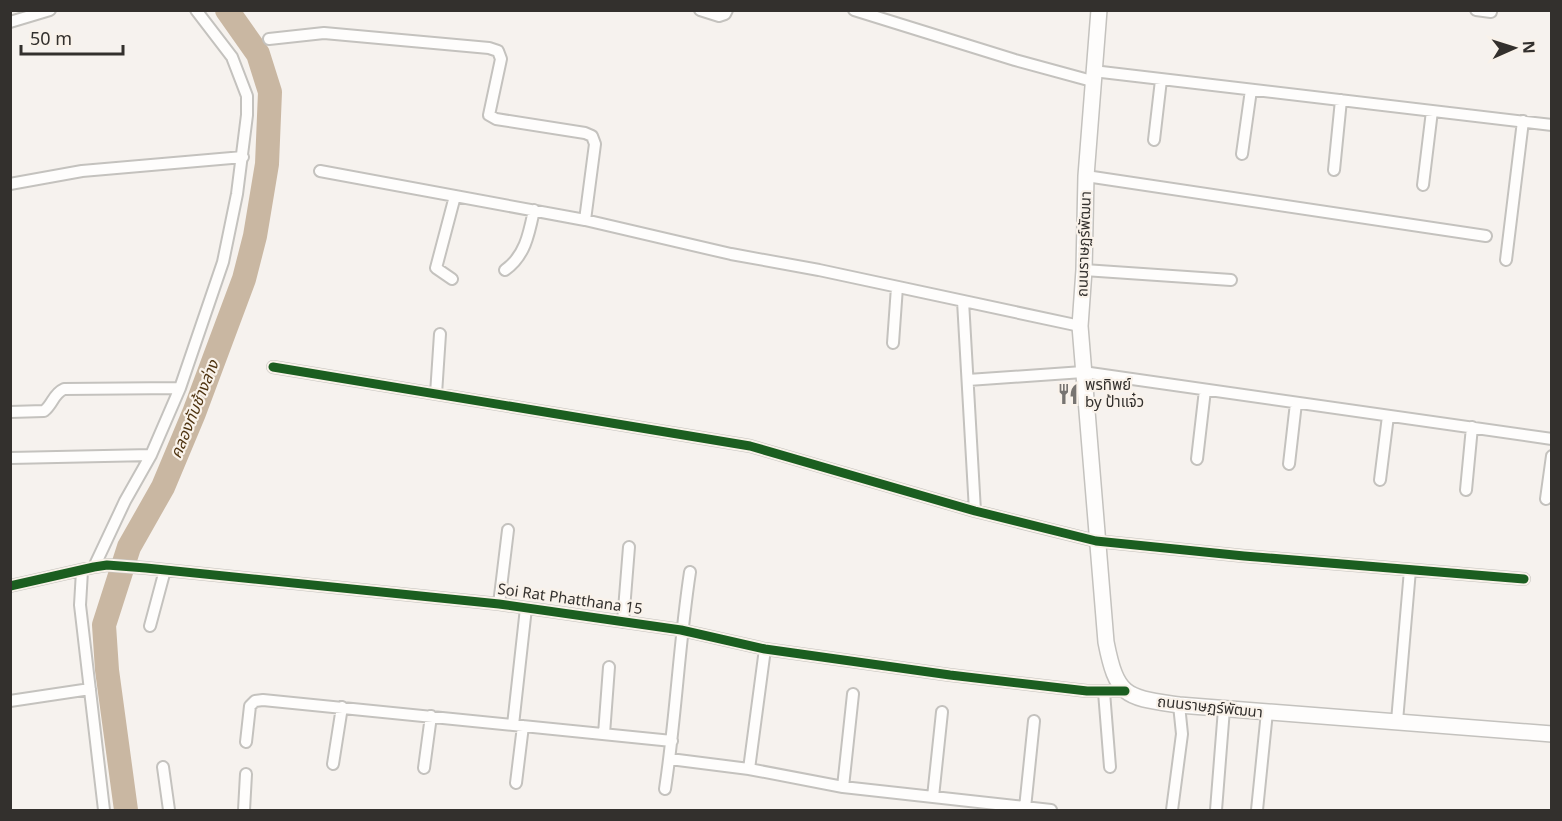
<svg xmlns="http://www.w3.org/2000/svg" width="1562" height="821" viewBox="0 0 1562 821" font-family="'Noto Sans','Noto Sans Thai',sans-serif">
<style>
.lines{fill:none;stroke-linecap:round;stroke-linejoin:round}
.river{stroke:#c9b7a2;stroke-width:24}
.street-casing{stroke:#c4c2be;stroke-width:14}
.secondary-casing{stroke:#c4c2be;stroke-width:18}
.street{stroke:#fefdfc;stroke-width:10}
.secondary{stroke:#fefdfc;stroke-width:15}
.cycleway-casing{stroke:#f9f2ea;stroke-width:13}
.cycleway{stroke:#1b5e20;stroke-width:9}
.labels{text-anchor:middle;stroke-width:4.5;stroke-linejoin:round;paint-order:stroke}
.street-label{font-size:15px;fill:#33302d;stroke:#f9f2ea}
.poi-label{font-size:15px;fill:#33302d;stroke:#f9f2ea;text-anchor:start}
.water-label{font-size:16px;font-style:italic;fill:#4e3310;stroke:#f9f2ea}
</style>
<rect width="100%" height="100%" fill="#f6f2ee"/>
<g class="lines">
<!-- river -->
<path class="river" d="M126,810L107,670L104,625L129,547L163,487L194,413L244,279L255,236L267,164L270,92L258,54L227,10"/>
<defs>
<path id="street" d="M700,10L719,16L725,14L727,10
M854,10L1015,60L1092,81
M1476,10L1491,12
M10,22L50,10
M269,39L324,33L489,48L498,51L501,59L489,115L496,119L585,133L592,136L595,144L585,220
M1093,71L1552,125
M1154,140L1161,80
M1242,154L1251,90
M1334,170L1341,100
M320,171L585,220L731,254L819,270L1080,326
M1086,176L1486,236
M10,184L82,171L243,157
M1423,185L1432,111
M1506,260L1523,121
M505,270C525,256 529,234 534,210
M1084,270L1231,280
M452,279L436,268L455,196
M963,301L975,511
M893,343L897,287
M273,367L750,446L975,511L1096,541L1244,556L1524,579
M968,380L1083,372L1552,439
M436,394L440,334
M10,412L44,411C53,404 53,394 64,389L180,388
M10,458L151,455
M1197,459L1205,390
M1289,464L1296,403
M1380,480L1388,416
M1466,490L1472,427
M1546,499L1552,456
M94,567L125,501L151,455L180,388L223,262L237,194L247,115V96L232,57L196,10
M82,571L80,605L104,810
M10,586L94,567L107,565L146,568L499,604L681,630L765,649L950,675L1087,691H1125
M499,604L508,530
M623,622L629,547
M150,626L165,570
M1104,692L1110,767
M10,701L90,689
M1397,721L1410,570
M513,725L526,608
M604,734L609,667
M246,742L250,706L255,701L263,700L672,741
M670,759L749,769L843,787L1051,810
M333,764L342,707
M163,767L169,810
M424,768L431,716
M749,769L765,649
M516,783L523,726
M843,787L853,694
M665,789C676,717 679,644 690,572
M933,797L942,712
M1025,808L1034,721
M244,810L246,774
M1172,810L1182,734L1179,705
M1216,810L1224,709
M1257,810L1267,712"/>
<path id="secondary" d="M1099,10L1086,176L1084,270L1080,326L1106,642C1117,698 1126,697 1179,705L1552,734"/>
</defs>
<!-- street casing -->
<use href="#street" class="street-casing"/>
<!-- secondary casing -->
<use href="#secondary" class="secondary-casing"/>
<!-- street -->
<use href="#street" class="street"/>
<!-- secondary -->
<use href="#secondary" class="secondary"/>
<defs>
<path id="cycleway" d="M273,367L750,446L975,511L1096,541L1244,556L1524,579
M10,586L94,567L107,565L146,568L499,604L681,630L765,649L950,675L1087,691H1125"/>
</defs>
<!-- cycleway casing -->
<use href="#cycleway" class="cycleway-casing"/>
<!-- cycleway -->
<use href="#cycleway" class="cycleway"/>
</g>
<!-- icons -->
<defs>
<symbol id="restaurant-bare" viewBox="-9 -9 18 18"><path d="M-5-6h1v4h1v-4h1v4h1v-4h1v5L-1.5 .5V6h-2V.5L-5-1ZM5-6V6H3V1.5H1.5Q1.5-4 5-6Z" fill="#777471" stroke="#f9f2ea" stroke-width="2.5" paint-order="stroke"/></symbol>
</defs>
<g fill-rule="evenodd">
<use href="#restaurant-bare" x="1053" y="379" width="30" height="30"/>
</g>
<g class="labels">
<!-- street labels -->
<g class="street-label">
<text transform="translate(1084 244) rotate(-88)" y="5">ถนนราษฏร์พัฒนา</text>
<text transform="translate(570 599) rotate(8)" y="5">Soi Rat Phatthana 15</text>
<text transform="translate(1210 707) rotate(6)" y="5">ถนนราษฏร์พัฒนา</text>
</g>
<!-- poi labels -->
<g class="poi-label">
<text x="1085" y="390">พรทิพย์<tspan x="1085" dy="17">by ป้าแจ๋ว</tspan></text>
</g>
<!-- water labels -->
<g class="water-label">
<text transform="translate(194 409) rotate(-68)" y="6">คลองทับช้างล่าง</text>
</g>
</g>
<!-- border -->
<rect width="1562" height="821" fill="none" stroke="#33302d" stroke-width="24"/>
<!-- north arrow -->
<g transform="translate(1514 48) rotate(87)" stroke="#f9f2ea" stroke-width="4.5" paint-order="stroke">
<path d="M0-4.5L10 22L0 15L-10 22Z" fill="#33302d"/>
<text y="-9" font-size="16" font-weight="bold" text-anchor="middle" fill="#33302d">N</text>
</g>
<!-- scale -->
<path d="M21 45v9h102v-9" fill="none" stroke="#33302d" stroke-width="3"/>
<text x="30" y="45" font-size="18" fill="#33302d" stroke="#f9f2ea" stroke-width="4.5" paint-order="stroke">50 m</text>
</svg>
